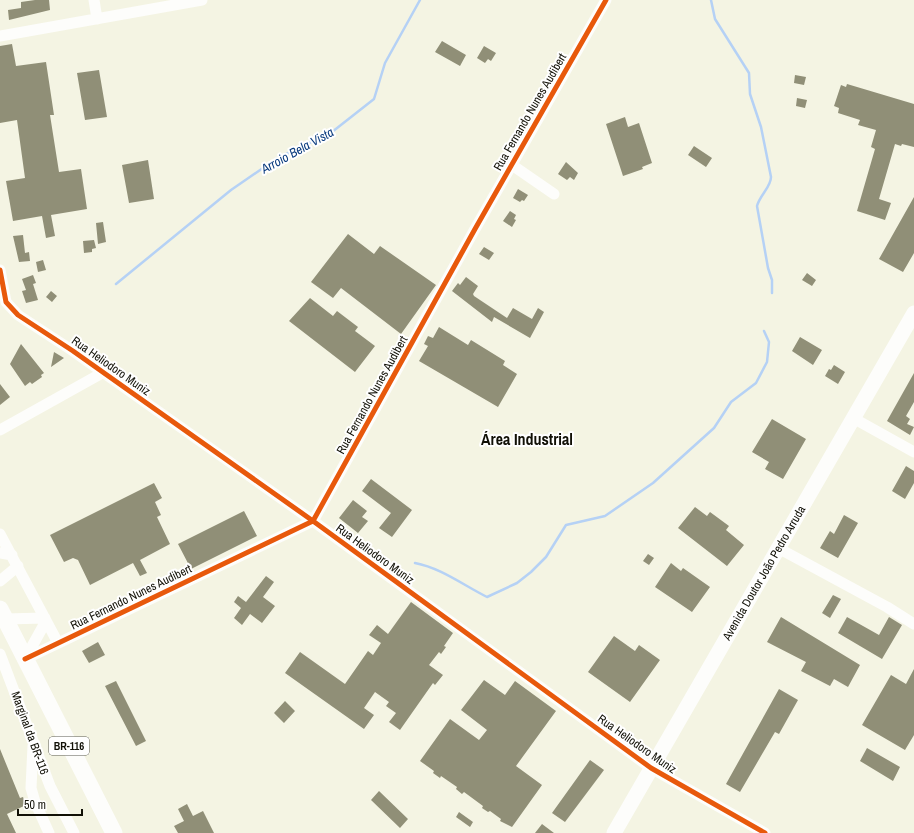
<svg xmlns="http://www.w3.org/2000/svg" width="914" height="833" viewBox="0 0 914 833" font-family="'Archivo Narrow',sans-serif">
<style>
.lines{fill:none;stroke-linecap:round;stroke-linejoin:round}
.stream{stroke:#b5d1f5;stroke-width:2.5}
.building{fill:#908f77}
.minor{stroke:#fdfdfb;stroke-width:11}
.major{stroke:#fdfdfb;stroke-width:15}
.highway{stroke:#fdfdfb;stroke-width:17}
.cycleway-casing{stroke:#fff;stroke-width:8}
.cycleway{stroke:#e8590c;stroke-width:5}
.labels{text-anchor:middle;stroke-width:4;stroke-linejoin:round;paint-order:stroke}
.shield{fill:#fff;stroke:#585851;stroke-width:1}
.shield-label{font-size:11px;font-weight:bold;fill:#111006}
.street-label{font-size:12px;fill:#111006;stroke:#fff}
.water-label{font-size:13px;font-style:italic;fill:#0b3c7f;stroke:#fff}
.district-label{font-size:16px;font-weight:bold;fill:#111006;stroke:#fff}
</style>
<rect width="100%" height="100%" fill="#f4f4e3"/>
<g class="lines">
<!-- stream -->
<path class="stream" d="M711,0L715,19L749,73L750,94L761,127L771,177C771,187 760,195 757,206L768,268L772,280V293
M116,284L231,190L276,159L332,132L374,99L385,63L420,0
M415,563C441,568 463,585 487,597L517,583L531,572L546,557L566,525L605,516L653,483L714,428L731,402L756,383L767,362L769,342L764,331"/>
</g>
<!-- building -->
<path class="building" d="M35,0H49L50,10L9,20L8,10L21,8V2Z
M442,41L466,55L460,66L435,52Z
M12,44L16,66L46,62L54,115H50L59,172L81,169L87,209L51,215L55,236L46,238L42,216L13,221L6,181L25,178L17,120L0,123V46Z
M484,46L496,53L491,61L488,59L485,63L477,58Z
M99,70L107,117L85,120L77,73Z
M795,75L806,77L804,85L794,83Z
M847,84L914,104V147L902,144L901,146L895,144L879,199L891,203L885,220L857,211L875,149L871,147L876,130L858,125L860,120L838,113L839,108L834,106L841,85L846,87Z
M797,98L807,100L805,108L796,106Z
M625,117L628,127L639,123L652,163L642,167L643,169L623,176L606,124Z
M694,146L712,158L706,167L688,155Z
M148,160L154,199L129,203L122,165Z
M566,162L578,173L574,180L570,177L567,180L558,174Z
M518,189L528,195L524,201L522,200L520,202L513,198Z
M914,197V253L903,272L879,259Z
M510,211L516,215L514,219L516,220L512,227L503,221Z
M103,222L106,242L98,244L96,223Z
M348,234L374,254L380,246L436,285L401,334L341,288L333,298L311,282Z
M23,235L25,253L29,252L30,261L19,262L13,236Z
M94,240L96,248L92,249V252L84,253L83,241Z
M484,247L494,253L489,260L479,254Z
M43,260L46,270L38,272L36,262Z
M807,273L816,280L812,286L802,280Z
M33,275L36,283L33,284L38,300L26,303L22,291L26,290L22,279Z
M466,277L478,286L473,294L474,296L507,318L513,308L532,319L538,308L544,312L530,338L494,317L492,322L452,291L458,283L460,285Z
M51,291L57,296L52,302L46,297Z
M310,298L333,316L337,311L358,327L355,331L375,346L355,372L289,321Z
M439,327L468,345L471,340L505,361L503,365L517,374L498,407L419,361L428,346L424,344L428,336L433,338Z
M800,337L822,350L813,365L792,351Z
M21,344L44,373L41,375L42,377L32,384L30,382L25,386L10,364Z
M54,352L64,358L51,367Z
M834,365L845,372L838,384L825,376L829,369L831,370Z
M914,373V402L906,416L910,419L907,424L914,427L910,435L887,421Z
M0,384L10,397L0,405Z
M772,419L806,439L783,479L765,469L769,462L752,452Z
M906,466L914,471V483L905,499L892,491Z
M371,479L412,510L392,537L379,528L391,513L362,491Z
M154,483L162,498L155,502L161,515L157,517L170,544L140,560L147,573L140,576L133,563L90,585L78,560L73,558L64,562L50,535Z
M353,500L367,511L362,517L368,521L358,533L339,518Z
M695,507L707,516L710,512L729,526L726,530L744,545L727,566L678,528Z
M244,511L257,536L191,569L178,544Z
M844,515L858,523L838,558L820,548L830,531L834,534Z
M648,554L654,558L649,565L643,561Z
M671,563L681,571L683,568L710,587L692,612L655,587Z
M266,576L274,582L263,597L275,606L262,623L250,614L242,625L234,618L241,608L234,602L238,596L246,602Z
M833,595L841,599L830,618L822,613Z
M411,602L453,633L444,646L446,647L441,654L439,652L429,665L443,675L435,685L433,683L400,730L389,722L396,713L386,706L389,702L375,692L364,708L374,715L364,729L285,673L300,652L345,684L368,651L373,655L381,643L369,635L377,625L388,634Z
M781,617L860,665L848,687L834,679L830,686L801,671L806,662L767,642Z
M847,617L879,635L889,617L902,625L882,659L838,633Z
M614,636L635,651L639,645L660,660L630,702L588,672Z
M98,642L105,655L89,663L82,651Z
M914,669V735L905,750L862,725L891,675L906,684Z
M484,680L505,695L515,681L556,711L516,766L542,785L512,827L500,821L501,819L490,811L488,812L482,808L483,806L464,792L462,794L456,789L457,787L441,776L440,778L433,773L434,771L420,761L450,719L479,740L487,730L461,710Z
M116,681L146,741L136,746L105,686Z
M779,689L798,700L779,734L775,732L740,792L726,784Z
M285,701L295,711L284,723L274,713Z
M867,748L900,767L893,781L860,761Z
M0,749L20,798L23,797L26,805L7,814L16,833H0Z
M590,760L604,770L565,822L552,813Z
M379,791L408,819L400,828L371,800Z
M187,804L193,816L203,811L214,833H178L174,826L184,821L178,809Z
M459,812L473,822L470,827L456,817Z
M542,824L554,833H535Z"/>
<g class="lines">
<!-- minor -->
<path class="minor" d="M94,0L97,19
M0,36L202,0
M512,165L554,194
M0,270L6,302L18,315L73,351L313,521L651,768L765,833
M853,418L914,452
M0,430L104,372
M0,534L58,643
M778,548L887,607L914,624
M0,553L12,555
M0,581L18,566
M5,619L45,618
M0,654L50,786L74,833
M25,659L313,521L475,229L606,0
M25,659L46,621
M33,746L31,788L35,802L49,833"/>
<!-- major -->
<path class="major" d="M614,833L914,313"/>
<!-- highway -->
<path class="highway" d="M0,609L114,833"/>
<defs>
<path id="cycleway" d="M0,270L6,302L18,315L73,351L313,521L651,768L765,833
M25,659L313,521L475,229L606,0"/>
</defs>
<!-- cycleway casing -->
<use href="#cycleway" class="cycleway-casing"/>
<!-- cycleway -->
<use href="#cycleway" class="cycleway"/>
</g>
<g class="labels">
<!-- shield labels -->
<rect class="shield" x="49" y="737" width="40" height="18" rx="3"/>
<g class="shield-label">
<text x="69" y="750">BR-116</text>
</g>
<!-- street labels -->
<g class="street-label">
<text transform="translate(530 112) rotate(-60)" y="4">Rua Fernando Nunes Audibert</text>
<text transform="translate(111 366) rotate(35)" y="4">Rua Heliodoro Muniz</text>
<text transform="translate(372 395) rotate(-61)" y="4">Rua Fernando Nunes Audibert</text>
<text transform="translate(375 554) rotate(36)" y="4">Rua Heliodoro Muniz</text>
<text transform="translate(764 573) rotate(-60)" y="4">Avenida Doutor João Pedro Arruda</text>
<text transform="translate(131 597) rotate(-26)" y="4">Rua Fernando Nunes Audibert</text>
<text transform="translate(30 733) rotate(70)" y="4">Marginal da BR-116</text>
<text transform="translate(637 744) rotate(35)" y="4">Rua Heliodoro Muniz</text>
</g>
<!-- water labels -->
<g class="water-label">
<text transform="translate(297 150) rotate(-29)" y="5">Arroio Bela Vista</text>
</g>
<!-- district labels -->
<g class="district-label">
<text x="527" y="445">Área Industrial</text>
</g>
</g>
<!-- scale -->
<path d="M18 809v6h64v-6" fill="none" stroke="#111006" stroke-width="2"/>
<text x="24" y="809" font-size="12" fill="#111006" stroke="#ffffff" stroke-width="3" paint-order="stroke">50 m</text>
</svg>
